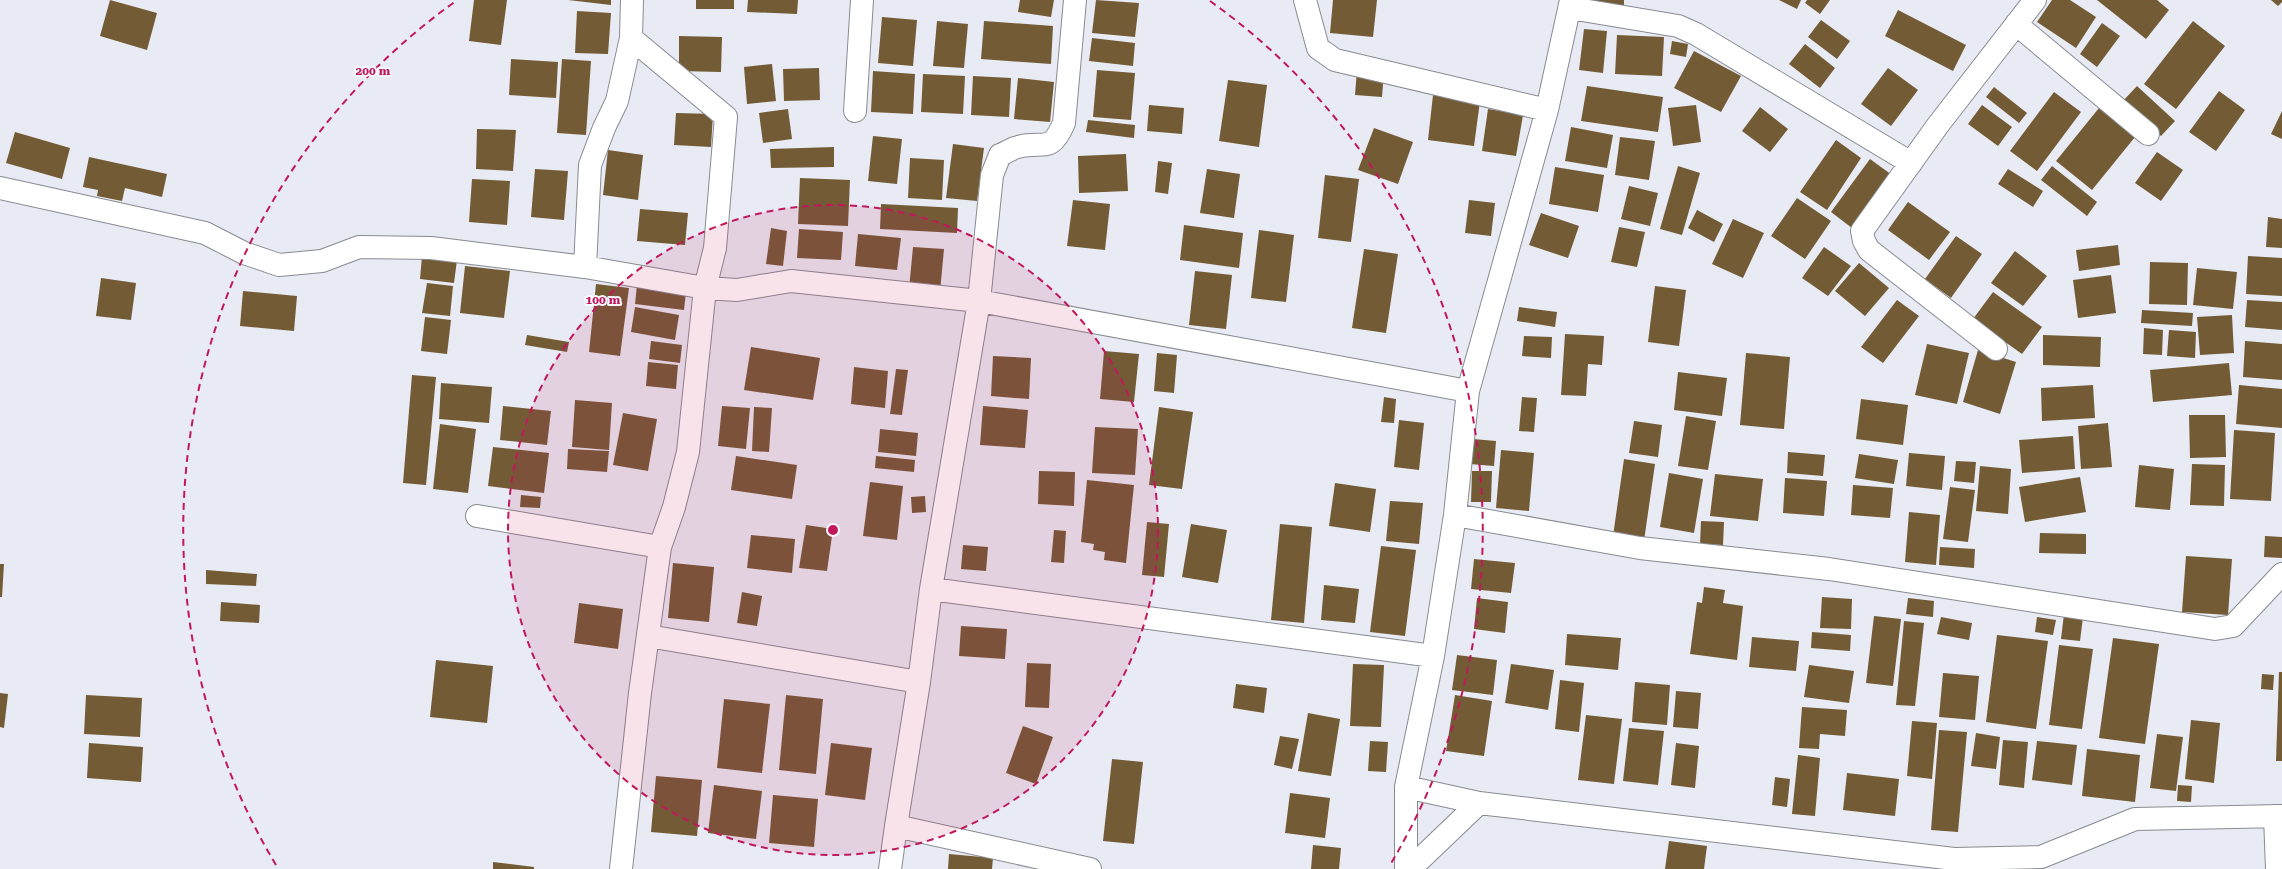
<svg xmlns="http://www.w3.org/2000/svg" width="2282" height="869" viewBox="0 0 2282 869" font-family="'Roboto Serif',serif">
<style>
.building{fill:#735b36}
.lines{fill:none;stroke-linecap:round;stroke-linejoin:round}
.street-casing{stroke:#878b91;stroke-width:24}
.street{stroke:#fff;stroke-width:22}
.ring{fill:none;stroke:#c2185b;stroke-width:2;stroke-dasharray:7 5}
.centre{fill:#c2185b;stroke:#f6f9fe;stroke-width:2}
.ring-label{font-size:12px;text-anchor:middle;font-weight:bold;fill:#c2185b;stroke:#f6f9fe;stroke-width:4;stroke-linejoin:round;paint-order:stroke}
</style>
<rect width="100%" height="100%" fill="#e8ebf3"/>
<!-- building -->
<path class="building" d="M110,0L157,13L147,50L100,36Z
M474,0H507L501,45L469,41Z
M568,0H611V5Z
M696,0H734V9H696Z
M748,0H798L797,14L747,12Z
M1020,0H1054L1051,17L1018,12Z
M1096,0L1139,3L1135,37L1092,33Z
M1333,0H1377L1373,37L1330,33Z
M1589,0H1624V7Z
M1779,0H1801L1797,9Z
M1807,0H1830L1820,14L1805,3Z
M2052,0H2070L2096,17L2076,48L2037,22Z
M2097,0H2157L2169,10L2146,39Z
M2271,0H2282V2L2278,6Z
M1898,10L1966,45L1953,71L1885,36Z
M577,11L611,13L608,54L575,53Z
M882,17L917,20L913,66L878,63Z
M1821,20L1850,41L1837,59L1808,37Z
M937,21L968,24L964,68L933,66Z
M984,21L1053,26L1051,64L981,59Z
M2193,21L2225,46L2176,109L2144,84Z
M2102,23L2120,36L2097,67L2080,54Z
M1584,29L1607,31L1603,73L1579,70Z
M1617,35L1664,37L1662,76L1615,74Z
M679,36L722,37L721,72L679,71Z
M1092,38L1135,43L1133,66L1089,61Z
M1672,41L1688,44L1686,57L1670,54Z
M1805,44L1835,68L1820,88L1789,64Z
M1694,51L1741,76L1721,112L1674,88Z
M511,59L558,62L556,98L509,95Z
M562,59L591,61L586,135L557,133Z
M772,64L776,101L747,104L744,67Z
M819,68L820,100L784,101L783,69Z
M1888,68L1918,90L1891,126L1861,104Z
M1097,70L1135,73L1131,120L1093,117Z
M1357,70L1384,72L1382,97L1355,95Z
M873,71L915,74L913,114L871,112Z
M923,74L965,76L963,114L921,112Z
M973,76L1011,78L1009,117L971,115Z
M1018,78L1054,82L1050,122L1014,119Z
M1228,80L1267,85L1259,147L1219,141Z
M1587,86L1663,97L1658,132L1581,121Z
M2137,86L2175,121L2161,136L2123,101Z
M1994,87L2027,113L2019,123L1986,97Z
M2219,91L2245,110L2216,151L2189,132Z
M2054,92L2081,112L2037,171L2010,151Z
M1433,95L1480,101L1474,146L1428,140Z
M1149,105L1184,108L1182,134L1147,131Z
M1696,105L1701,142L1673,146L1668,108Z
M1982,105L2012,127L1998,146L1968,124Z
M1760,107L1788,129L1770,152L1742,131Z
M2099,108L2135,137L2092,190L2056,161Z
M788,109L792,139L763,143L759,113Z
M1488,109L1523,115L1516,156L1482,151Z
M2282,111V139L2271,134Z
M676,113L713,114L711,147L674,145Z
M1088,120L1135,125L1134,138L1086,132Z
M1571,127L1613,135L1607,168L1565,161Z
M1374,128L1413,142L1398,184L1358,170Z
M477,129L516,130L513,171L476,169Z
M15,132L70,148L62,179L6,163Z
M873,136L902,139L897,184L868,181Z
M1620,137L1655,141L1649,180L1615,175Z
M1836,140L1861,158L1827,210L1800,192Z
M953,144L984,148L977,201L946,198Z
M834,147V167L771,168L770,149Z
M608,150L643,155L638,200L603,195Z
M2157,152L2183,170L2161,201L2135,183Z
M1126,154L1128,191L1079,193L1078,156Z
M89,157L167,174L162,197L125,188L122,201L97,196L98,190L83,187Z
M910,158L944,160L942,200L908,198Z
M1870,159L1892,175L1852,228L1831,212Z
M1158,161L1172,163L1168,194L1155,192Z
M1678,166L1700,173L1682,235L1660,229Z
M2052,166L2097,202L2087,216L2041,180Z
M1555,167L1604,175L1598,212L1549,204Z
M535,169L568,171L564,220L531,217Z
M1207,169L1240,174L1234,218L1200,213Z
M2008,169L2043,191L2033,207L1998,184Z
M1325,175L1359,179L1351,242L1318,238Z
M800,178L850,180L848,226L798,224Z
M472,179L510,181L507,225L469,222Z
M1629,186L1658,193L1650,226L1621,219Z
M1797,198L1831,221L1805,259L1771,236Z
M1073,200L1110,204L1105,250L1067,246Z
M1469,200L1495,203L1491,236L1465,233Z
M1908,202L1950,232L1929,260L1888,230Z
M881,204L958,208L957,233L880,229Z
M640,209L688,213L685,245L637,241Z
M1697,210L1723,224L1714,242L1688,228Z
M1541,213L1579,226L1568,258L1529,245Z
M2268,217L2282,219V248L2266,247Z
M1733,219L1764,233L1743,278L1712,264Z
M1184,225L1243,233L1239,268L1180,260Z
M1619,227L1645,232L1637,267L1611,262Z
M771,228L787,231L783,266L766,264Z
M799,229L843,232L841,260L797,258Z
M1259,230L1294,235L1286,302L1251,298Z
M858,234L901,238L897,270L855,266Z
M1956,236L1982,254L1951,298L1925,279Z
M2118,245L2120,265L2079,271L2076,250Z
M913,247L944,249L940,292L909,289Z
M1824,247L1851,266L1828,296L1802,278Z
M1364,249L1398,254L1386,333L1352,328Z
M2015,251L2047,276L2023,306L1991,283Z
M422,256L457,260L454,283L420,279Z
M2248,256L2282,258V296L2246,294Z
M2150,262L2188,263L2187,305L2149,304Z
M1859,263L1889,288L1865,316L1835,291Z
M465,266L510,271L504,318L460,313Z
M2197,268L2237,272L2233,309L2193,305Z
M1195,271L1232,275L1226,329L1189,325Z
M2111,275L2116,313L2078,318L2073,280Z
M101,278L136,283L131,320L96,316Z
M427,283L453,286L450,316L422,313Z
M596,284L629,288L620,356L589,352Z
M637,285L686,292L684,310L635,304Z
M1655,286L1686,290L1679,346L1648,342Z
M243,291L297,296L294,331L240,326Z
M1993,292L2042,327L2022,354L1973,319Z
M1897,300L1919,316L1883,363L1861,347Z
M2247,300L2282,302V330L2245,327Z
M635,307L679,315L675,340L631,332Z
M1519,307L1557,312L1555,327L1517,321Z
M2142,310L2193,313L2192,326L2141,323Z
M2232,315L2234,353L2200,355L2197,317Z
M425,317L451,320L447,354L421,351Z
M2144,328L2163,330L2162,355L2143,354Z
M2169,330L2196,332L2195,358L2167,356Z
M1565,334L1604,336L1602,365L1588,364L1586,396L1561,395Z
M527,335L569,342L567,352L525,345Z
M2043,335L2101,337L2100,367L2043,365Z
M1524,336L1552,337L1551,358L1522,356Z
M651,341L682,345L680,363L649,359Z
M2245,341L2282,344V380L2243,377Z
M1927,344L1969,353L1957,404L1915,395Z
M751,347L820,358L813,400L744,390Z
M1978,350L2016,362L2000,414L1963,402Z
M1104,351L1139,354L1134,402L1100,399Z
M1157,353L1177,355L1174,393L1154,391Z
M1746,353L1790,357L1784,429L1740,425Z
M993,356L1031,358L1029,399L991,396Z
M648,362L678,365L676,389L646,386Z
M2229,363L2232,395L2153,402L2150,370Z
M854,367L888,371L885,408L851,404Z
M896,369L908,370L902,415L890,414Z
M1678,372L1727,378L1722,416L1674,410Z
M412,375L436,377L426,485L403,483Z
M441,383L492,387L489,423L439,419Z
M2093,385L2095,418L2042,421L2041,388Z
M2239,385L2282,389V428L2236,424Z
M1384,397L1396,399L1394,423L1381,422Z
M1522,397L1537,398L1534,432L1519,431Z
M1861,399L1908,405L1903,445L1856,439Z
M575,400L612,403L609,450L572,447Z
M503,406L551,411L547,445L500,440Z
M722,406L750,408L746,449L718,446Z
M983,406L1028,410L1025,448L980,445Z
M754,407L772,408L769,452L752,451Z
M1159,407L1193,412L1182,489L1149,485Z
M623,413L657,419L648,471L613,465Z
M2189,415H2225L2226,457L2190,458Z
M1686,416L1716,421L1708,470L1678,466Z
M1399,420L1424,423L1419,470L1394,467Z
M1634,421L1662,425L1658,457L1629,453Z
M2108,423L2112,467L2081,469L2078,426Z
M440,424L476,429L468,493L433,489Z
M1095,427L1138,429L1135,475L1092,473Z
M880,429L918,433L916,456L878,452Z
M2234,430L2275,433L2271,501L2230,499Z
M2073,436L2075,469L2022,473L2019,440Z
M1473,439L1496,441L1494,466L1470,464Z
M493,447L549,453L544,493L488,486Z
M568,449L609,451L607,472L567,469Z
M1501,450L1534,453L1529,511L1496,508Z
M1788,452L1825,455L1823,476L1787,473Z
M1909,453L1945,456L1942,490L1906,486Z
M1859,454L1898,460L1894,484L1855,478Z
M736,456L797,465L792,499L731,490Z
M876,456L915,460L914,472L875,468Z
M1624,459L1655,464L1644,541L1613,536Z
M1956,461L1976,462L1974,483L1954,481Z
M2192,464L2225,465L2224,506L2190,505Z
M2139,465L2174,469L2170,510L2135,507Z
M1980,466L2011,469L2008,514L1976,511Z
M1039,471L1075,472L1074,506L1038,504Z
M1472,471H1492L1491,502H1471Z
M1669,473L1703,479L1694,533L1660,527Z
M1715,474L1763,479L1758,521L1710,516Z
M2080,477L2086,512L2025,522L2019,487Z
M1785,478L1827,481L1824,516L1783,513Z
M1087,480L1134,485L1126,563L1104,560L1105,552L1093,550L1094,544L1081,542Z
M870,482L903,486L897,540L863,536Z
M1335,483L1376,489L1370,532L1329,526Z
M1853,485L1893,488L1890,518L1851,515Z
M1950,487L1975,490L1968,542L1943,539Z
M521,495L541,497L540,508L520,507Z
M925,496L926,512L912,513L911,497Z
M1390,501L1423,503L1419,544L1386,541Z
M1909,512L1940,515L1936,565L1905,562Z
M1701,521L1724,522L1723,545L1700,544Z
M1147,522L1169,524L1164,577L1142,575Z
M1191,524L1227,530L1218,583L1182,577Z
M1280,524L1312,527L1304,623L1271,620Z
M806,525L833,529L827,571L799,568Z
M1054,530L1066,531L1064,563L1051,562Z
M2040,533L2086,534V554L2039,553Z
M751,535L795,539L792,573L747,568Z
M2265,536L2282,537V558L2264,557Z
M963,545L988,547L986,571L961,569Z
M1381,546L1416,550L1405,636L1370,632Z
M1940,547L1975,549L1974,568L1939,565Z
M2186,556L2232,559L2228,615L2182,612Z
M1474,559L1515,563L1511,593L1471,589Z
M673,563L714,567L709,622L668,618Z
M0,564H4L2,597H0Z
M206,570L257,574L256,586L206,584Z
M1324,585L1359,589L1355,623L1321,620Z
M1704,587L1725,590L1723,603L1743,606L1737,660L1690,654L1697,602L1702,603Z
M742,592L762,596L757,626L737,623Z
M1822,597L1852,599L1851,629L1820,628Z
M1477,598L1508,602L1505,633L1474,629Z
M1908,598L1934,601L1933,617L1906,614Z
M221,602L260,605L259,623L220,621Z
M579,603L623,609L618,649L574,643Z
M2064,614L2083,617L2080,641L2061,639Z
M1874,616L1901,619L1893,686L1866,683Z
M1941,617L1972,623L1969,640L1937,634Z
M2037,617L2056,620L2053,635L2035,632Z
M1904,621L1924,623L1915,706L1896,705Z
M961,626L1007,629L1005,659L959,656Z
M1812,632L1851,635L1850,651L1811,648Z
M1567,634L1621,638L1618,670L1565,665Z
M1997,635L2048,641L2036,729L1986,722Z
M1752,637L1799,641L1796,671L1749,667Z
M2113,638L2159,644L2145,744L2099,738Z
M2059,645L2093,649L2082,729L2049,725Z
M1457,655L1497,660L1493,695L1452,690Z
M436,660L493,666L487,723L430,717Z
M1027,663L1051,664L1049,708L1025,707Z
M1353,664L1384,665L1381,727L1350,726Z
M1511,664L1554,670L1548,710L1505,703Z
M1809,665L1854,671L1849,703L1804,697Z
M2279,672H2282V761H2276Z
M1943,673L1979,676L1975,720L1939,717Z
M2262,674L2274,675L2273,690L2261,689Z
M1560,680L1584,683L1579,732L1555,729Z
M1635,682L1670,685L1667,725L1632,722Z
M1236,684L1267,688L1264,713L1233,708Z
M1676,691L1701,693L1698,729L1673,727Z
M0,693L8,694L4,728L0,727Z
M86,695L142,698L140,737L84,734Z
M786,695L823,699L816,774L779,770Z
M1455,695L1492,701L1484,756L1446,751Z
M724,699L770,704L762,773L717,768Z
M1802,707L1847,710L1845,736L1820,734L1819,749L1799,748Z
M1308,713L1340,719L1331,776L1298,771Z
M1586,715L1622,719L1614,784L1578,780Z
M2191,720L2220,723L2214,783L2185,779Z
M1912,721L1937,723L1932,779L1907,776Z
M1023,726L1053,737L1036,784L1006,773Z
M1629,728L1664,731L1658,785L1623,781Z
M1939,730L1967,732L1958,832L1931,830Z
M1976,733L2000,737L1996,769L1971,766Z
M2157,734L2183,737L2176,791L2150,788Z
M1280,736L1299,739L1292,769L1274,765Z
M2003,740L2028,742L2024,788L1999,785Z
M1370,741L1388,742L1386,772L1368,771Z
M2037,741L2077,745L2072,785L2032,780Z
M89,743L143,747L141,782L87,778Z
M831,743L872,748L865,800L825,795Z
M1676,743L1699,746L1695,788L1671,785Z
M2087,749L2140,755L2135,802L2082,796Z
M1798,755L1820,758L1815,816L1792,814Z
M1112,759L1143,762L1134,844L1103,841Z
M1847,773L1899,779L1895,816L1843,810Z
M656,776L702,780L697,836L651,832Z
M1775,777L1790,779L1787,807L1772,805Z
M714,785L762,791L756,839L708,833Z
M2178,785L2192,786L2191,802L2177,801Z
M1290,793L1330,798L1325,838L1285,833Z
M773,795L818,799L814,847L769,843Z
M1669,841L1707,846L1704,869H1665Z
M1313,845L1341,848L1339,869H1311Z
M949,854L993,858L992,869H948Z
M493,862L534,867V869H493Z"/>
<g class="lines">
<defs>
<path id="street" d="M1305,0L1318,48L1335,60L1547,110
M1570,8L1678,26L1696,34L1911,163
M2016,24L2148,134
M855,111L862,0
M0,188L205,233L244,253L279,265L322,261L359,247L431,248L585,267L705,288L737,290L791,281L979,301L1468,391
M585,267L590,165L604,128L617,101L631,38L632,0
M1996,349L1869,250L1864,241L1862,231L1938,125L2035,0
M1455,515L1640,548L1829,569L2215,629L2233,626L2282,574
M477,516L660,547
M931,589L1433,656
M648,636L919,682
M1406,787L1479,803
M2275,816L2277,869
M896,826L919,682L931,589L979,301L992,175L1000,155C1006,153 1012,148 1018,147C1044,140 1050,155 1064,123L1075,0
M621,869L640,693L660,547L674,507L688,452L705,288L715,248L726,117L631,38
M890,869L896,826L1090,869
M1406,869V787L1433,656L1455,515L1468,391L1547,110L1571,0
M1410,869L1479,803L1954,859L2041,857L2135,819L2282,816"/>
</defs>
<!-- street casing -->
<use href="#street" class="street-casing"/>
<!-- street -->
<use href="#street" class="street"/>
</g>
<!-- distance rings -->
<circle cx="833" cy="530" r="325" fill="#c2185b" fill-opacity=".12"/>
<g class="ring">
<circle cx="833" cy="530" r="325"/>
<path d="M276 865A650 650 0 0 1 456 1M1210 1A650 650 0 0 1 1390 865"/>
</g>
<circle cx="833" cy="530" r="6" class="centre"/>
<g class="ring-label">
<text x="373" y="75">200 m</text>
<text x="603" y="304">100 m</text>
</g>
</svg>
